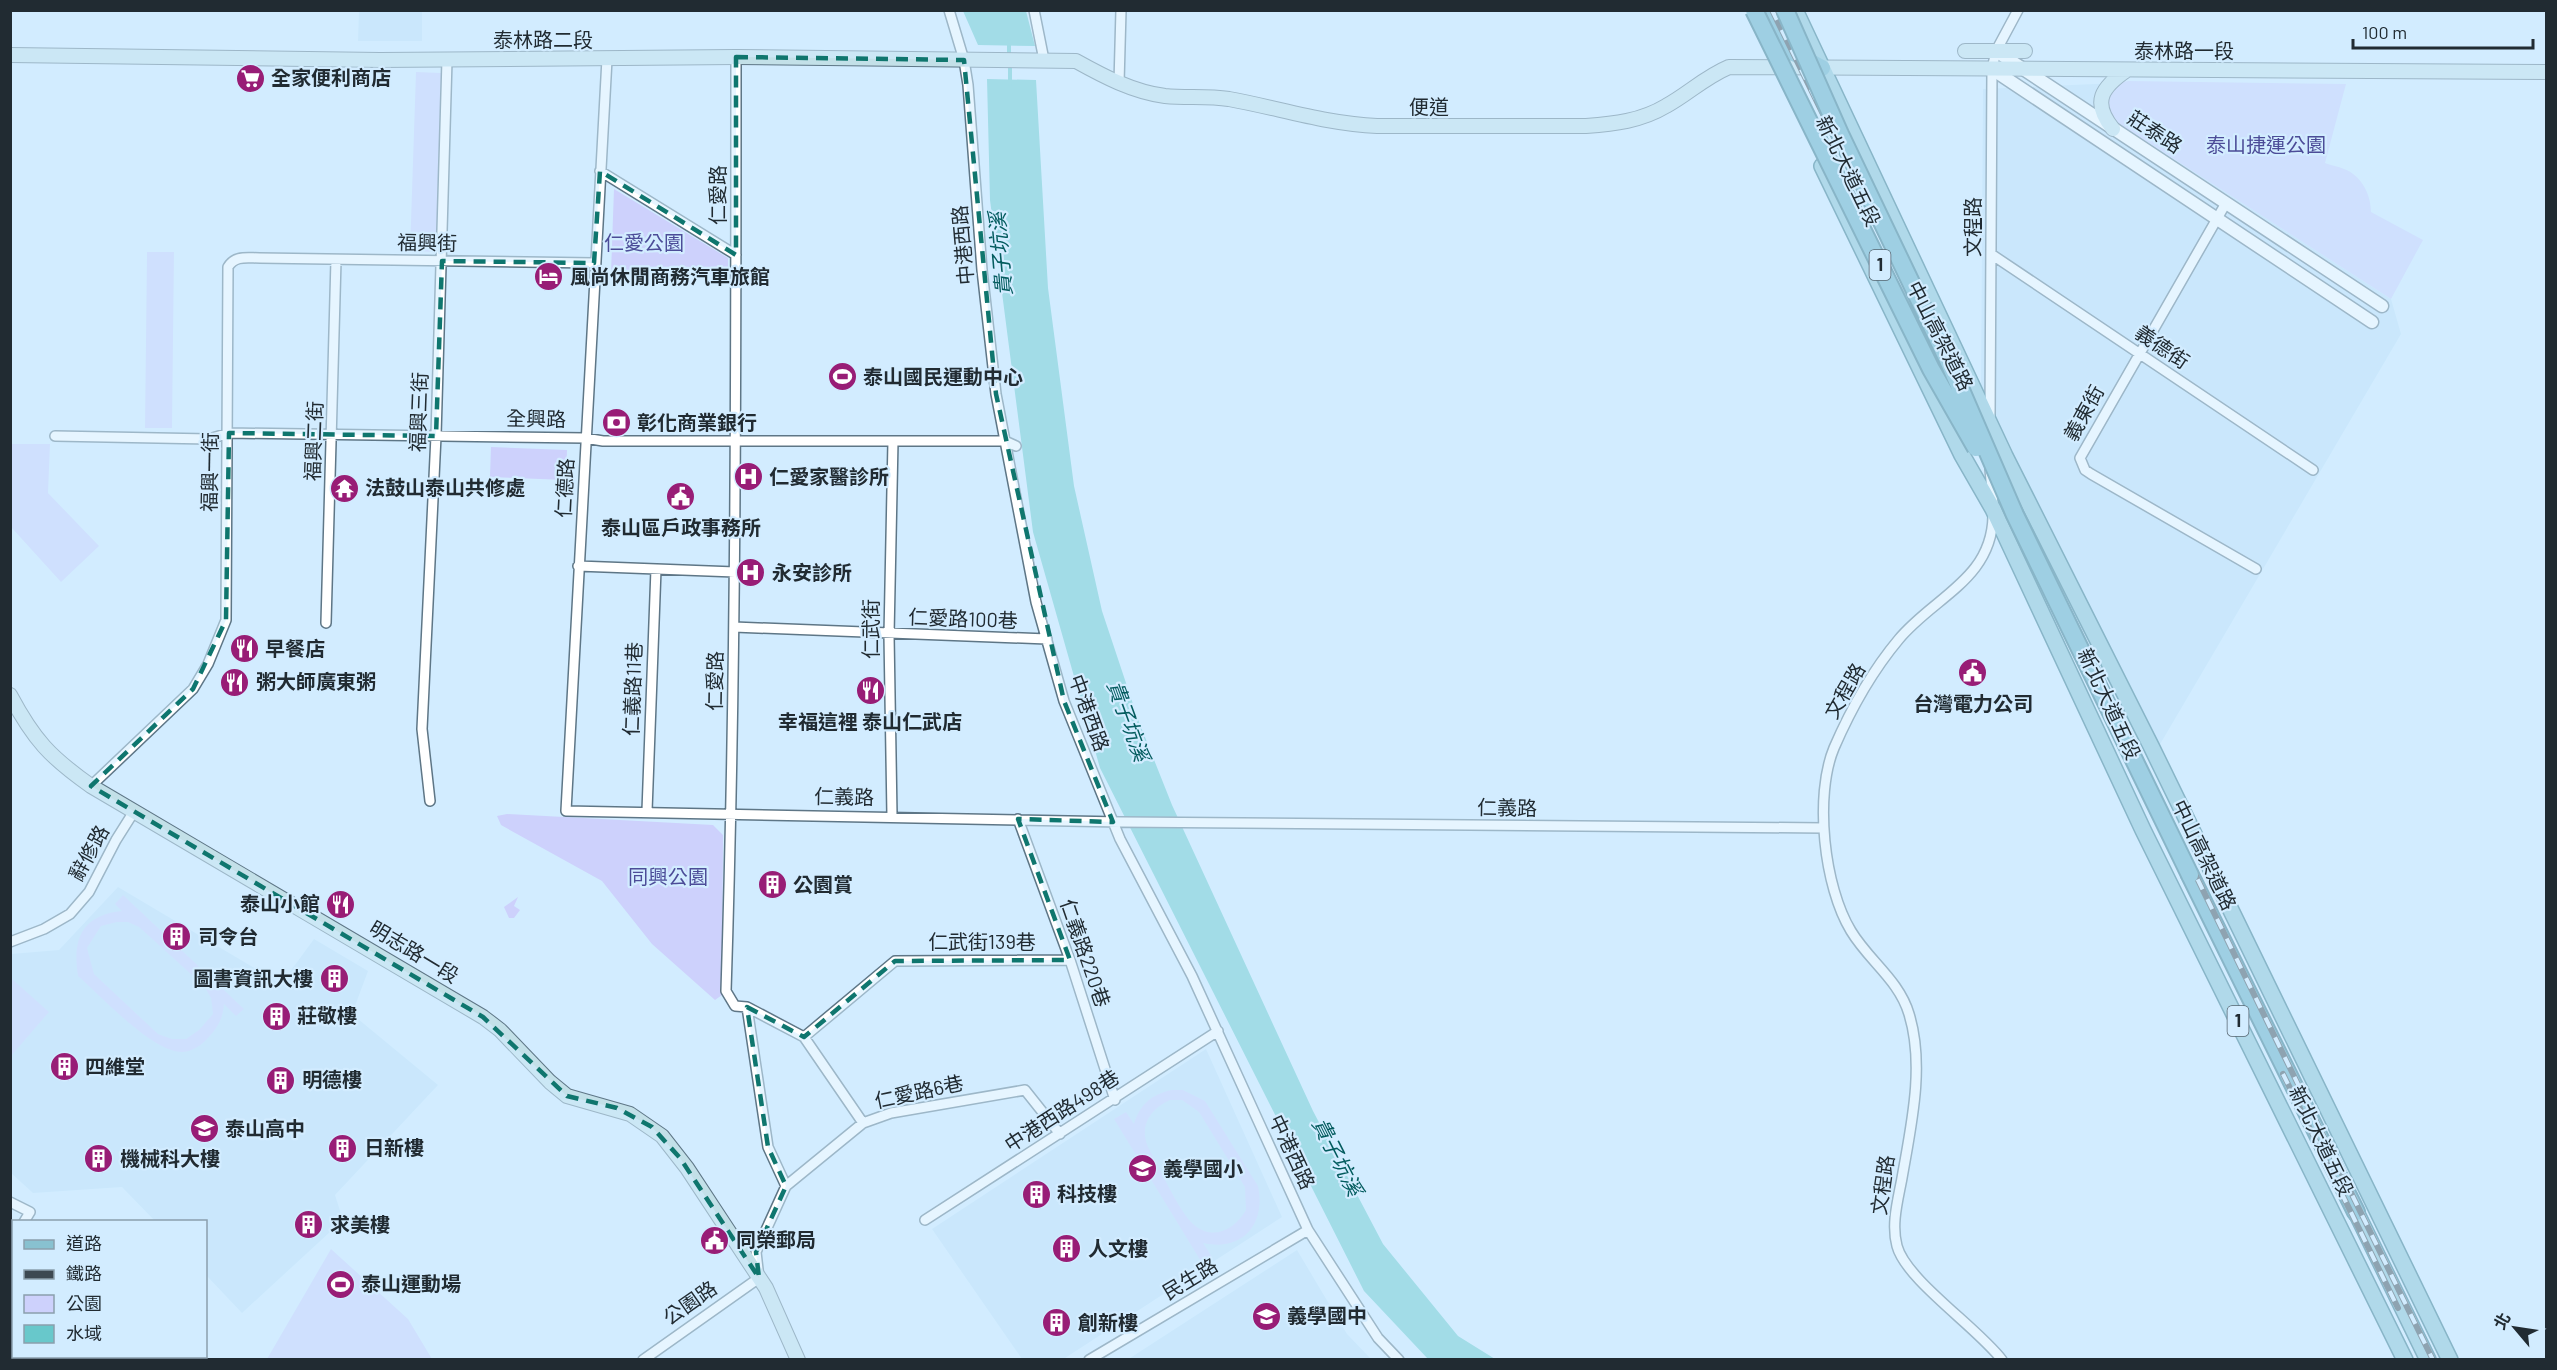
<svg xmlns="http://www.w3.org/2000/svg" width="2557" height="1370" viewBox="0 0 2557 1370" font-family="Barlow,'Noto Sans TC',sans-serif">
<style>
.built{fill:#c1e1f9}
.green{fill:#cdd1fc;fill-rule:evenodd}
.water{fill:#68c8cb}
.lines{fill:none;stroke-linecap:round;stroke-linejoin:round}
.stream{stroke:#68c8cb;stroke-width:4}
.minor-casing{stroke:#5e7686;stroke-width:12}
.tertiary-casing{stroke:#5e7686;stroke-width:15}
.secondary-casing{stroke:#5e7686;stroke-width:16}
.primary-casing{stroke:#307285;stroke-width:18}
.trunk-casing{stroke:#307285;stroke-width:20}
.minor{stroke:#fff;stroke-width:9}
.tertiary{stroke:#fff;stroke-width:12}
.secondary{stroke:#c3e0e8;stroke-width:14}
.primary{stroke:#88c1d0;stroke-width:15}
.trunk{stroke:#60acc0;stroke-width:16}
.rail-casing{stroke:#3d4952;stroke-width:6}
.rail{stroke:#d2ecff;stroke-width:4;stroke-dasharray:11;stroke-linecap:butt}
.trunk-bridge-casing{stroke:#307285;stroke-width:20;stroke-linecap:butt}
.trunk-bridge{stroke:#60acc0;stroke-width:16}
.marked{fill:none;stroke:#0f766e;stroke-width:4.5;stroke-dasharray:12 8;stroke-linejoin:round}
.labels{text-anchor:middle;stroke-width:4.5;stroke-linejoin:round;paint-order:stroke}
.shield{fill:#d2ecff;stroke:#566570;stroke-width:1.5}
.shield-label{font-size:18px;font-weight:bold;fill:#212b32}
.street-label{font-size:20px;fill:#212b32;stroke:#d2ecff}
.poi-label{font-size:20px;font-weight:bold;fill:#212b32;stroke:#d2ecff;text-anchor:start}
.park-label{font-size:20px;fill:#4c4c98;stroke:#d2ecff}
.water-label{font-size:21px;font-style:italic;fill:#045c5f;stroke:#d2ecff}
</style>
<rect width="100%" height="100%" fill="#d2ecff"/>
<!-- built -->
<path class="built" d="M359,11H422V41H358Z
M2118,83L2115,121L2391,299L2401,334L2159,746L1981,387L1983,89Z
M118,887L281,984L314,939L368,971L352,1014L438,1085L335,1195L343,1220L242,1313L206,1275V1222L155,1221L122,1187L33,1193L11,1173V954L59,950Z
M1206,1049L1282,1217L1062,1360L1022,1359L932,1229Z
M1297,1250L1347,1334L1371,1359L1127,1360Z"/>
<!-- green -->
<path class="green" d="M416,72L441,73L436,252L410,251Z
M2128,81L2346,84L2325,163C2332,166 2338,166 2344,169C2361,175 2371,194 2371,212L2423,240L2391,299L2115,121L2106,103C2109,89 2114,83 2128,81Z
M614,189L728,258V274L611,273Z
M147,252H174L172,428H145Z
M11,444H50L48,493L99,546L61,582L11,527Z
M491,447L567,450L566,480L490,477Z
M507,814L713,825L723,835L722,995L715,1000L652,944L602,881L501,825L497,816Z
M123,895L244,1009L236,1016L224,1004C223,1019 217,1029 206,1040C200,1046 191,1052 182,1052C152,1052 101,996 78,976C72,939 82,915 122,911L115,904ZM117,922H128L139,927L204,986L211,998L213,1014L199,1030L186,1039H172L158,1034L94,974L87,948L101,926Z
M518,897L514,906L520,910L514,918H509L504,907Z
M11,978L49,1012L11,1056Z
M1172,1090H1183L1205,1101L1258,1186C1266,1224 1243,1252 1203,1243L1212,1257L1202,1263L1114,1119L1126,1112L1134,1124C1140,1104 1152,1094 1172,1090ZM1170,1100H1182L1199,1112L1245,1187L1246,1210C1235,1229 1213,1242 1193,1224C1178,1210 1159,1166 1148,1147C1139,1126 1150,1109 1170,1100Z
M10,1241L14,1243V1328L11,1332Z
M331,1249L408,1319L432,1359H267Z"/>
<!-- water -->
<path class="water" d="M963,11H1026L1035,46L978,45Z
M987,79L1036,80L1048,288L1074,486L1102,611L1139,722L1172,805L1313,1111L1383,1244L1458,1336L1495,1359H1428L1364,1291L1100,768L1033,532L990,200Z"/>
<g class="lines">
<!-- stream -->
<path class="stream" d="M1009,41V57
M1010,65V84"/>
<defs>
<path id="minor" d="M949,10L964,60L968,85L982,270L996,394L1036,602L1064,701L1120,839L1192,976L1308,1230L1378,1338L1399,1360
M1034,10L1044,60
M736,57C736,369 736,680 726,991L735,1006L747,1007L804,1037L863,1123
M607,59L566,811L1121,822L1823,828
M1119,83L1121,10
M600,171L736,255
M2226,203L2080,458L2085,470L2091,474L2256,569
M1991,254L2313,470
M1990,416L1992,69L1996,51L2018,10
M55,436L209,439L229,433L585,438L603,441H1005L1016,446
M1990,469L1993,503
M1993,516C1992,579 1934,597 1899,639C1873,670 1850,711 1834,748C1814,796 1824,887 1851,931C1869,961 1899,980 1909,1014C1925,1066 1911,1126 1902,1178C1898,1200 1891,1224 1897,1246C1906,1280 1978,1328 2002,1360
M578,566L735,572
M326,623L336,260
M734,627L1047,639
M91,786L193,689L208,664L226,620L228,267C235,255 247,258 260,258L594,263
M430,801L422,729L436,436L447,60
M647,811L656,569
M892,816L889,635L893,441
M1018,819L1070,960L1115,1100
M10,942L44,929L70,914L89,892L116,840L133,813
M747,1007L768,1147L786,1186
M804,1037L895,961L1070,960
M10,1202L30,1212L24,1222
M925,1220L1218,1031
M10,1226L14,1227
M643,1360L759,1278L756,1252L786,1186L863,1123L891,1113L1025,1090L1060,1134
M1089,1360L1308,1230"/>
<path id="tertiary" d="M1996,51L2382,306
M1992,69L2372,322"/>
<path id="secondary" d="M1965,51H2025
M10,55L380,60L736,57L1076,61C1103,76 1133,92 1165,96C1186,98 1207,96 1229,99C1279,108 1326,124 1377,126H1586C1614,124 1641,121 1666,106C1688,94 1705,77 1729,67L2546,72
M2113,129C2091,102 2102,87 2127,70
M10,695C34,740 50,757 91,786L483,1017L500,1030L550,1082L567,1096L630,1114L662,1136L687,1168L766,1288L798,1360"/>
<path id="primary" d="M1795,10L2005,456L2152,748L2450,1360
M1822,166L1962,455L1993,509L2143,830L2405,1360
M2356,1212L2428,1360"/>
<path id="trunk" d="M1769,10L1788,50L1822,68
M2190,875L2356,1212"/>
</defs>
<!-- minor casing -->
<use href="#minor" class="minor-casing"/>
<!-- tertiary casing -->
<use href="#tertiary" class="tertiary-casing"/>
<!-- secondary casing -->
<use href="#secondary" class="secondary-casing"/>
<!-- primary casing -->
<use href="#primary" class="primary-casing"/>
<!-- trunk casing -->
<use href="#trunk" class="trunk-casing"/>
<!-- minor -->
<use href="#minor" class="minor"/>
<!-- tertiary -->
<use href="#tertiary" class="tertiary"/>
<!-- secondary -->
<use href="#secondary" class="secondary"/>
<!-- primary -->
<use href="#primary" class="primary"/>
<!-- trunk -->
<use href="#trunk" class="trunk"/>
<defs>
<path id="rail" d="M1772,10L2433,1360
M2283,1074L2398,1308"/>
</defs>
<!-- rail casing -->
<use href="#rail" class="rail-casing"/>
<!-- rail -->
<use href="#rail" class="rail"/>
<defs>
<path id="trunk-bridge" d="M1754,10L1931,369L1976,448
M1785,10L1840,134L1948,360L2015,515L2190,875"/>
</defs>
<!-- trunk-bridge casing -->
<use href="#trunk-bridge" class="trunk-bridge-casing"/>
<!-- trunk-bridge -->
<use href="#trunk-bridge" class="trunk-bridge"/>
</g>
<!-- marked area -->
<path d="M0 0H2557V1370H0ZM736,57L964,60L996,394L1064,701L1113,822L1018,819L1070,960L895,961L804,1037L747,1007L768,1147L786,1186L756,1252L759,1278L680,1158L652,1127L617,1108L567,1096L483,1017L91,786L193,689L226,620L229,433L436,436L442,261L594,263L600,171L736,255Z" fill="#d2ecff" fill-opacity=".55" fill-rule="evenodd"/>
<path class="marked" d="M736,57L964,60L996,394L1064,701L1113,822L1018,819L1070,960L895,961L804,1037L747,1007L768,1147L786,1186L756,1252L759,1278L680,1158L652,1127L617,1108L567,1096L483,1017L91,786L193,689L226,620L229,433L436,436L442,261L594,263L600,171L736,255Z"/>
<!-- icons -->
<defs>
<symbol id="supermarket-disc" viewBox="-11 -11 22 22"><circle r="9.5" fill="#981d76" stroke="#d2ecff"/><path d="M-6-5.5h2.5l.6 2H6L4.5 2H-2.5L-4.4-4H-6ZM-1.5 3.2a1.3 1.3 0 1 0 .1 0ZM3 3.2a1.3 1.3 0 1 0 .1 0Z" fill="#fff"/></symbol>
<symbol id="hotel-disc" viewBox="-11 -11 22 22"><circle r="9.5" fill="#981d76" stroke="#d2ecff"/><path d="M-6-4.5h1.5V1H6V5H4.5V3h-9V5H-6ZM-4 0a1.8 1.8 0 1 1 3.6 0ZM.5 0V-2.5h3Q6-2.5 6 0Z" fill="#fff"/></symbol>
<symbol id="stadium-disc" viewBox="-11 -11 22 22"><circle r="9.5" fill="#981d76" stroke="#d2ecff"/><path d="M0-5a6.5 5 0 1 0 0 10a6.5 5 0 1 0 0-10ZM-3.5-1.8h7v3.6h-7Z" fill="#fff"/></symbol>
<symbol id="bank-disc" viewBox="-11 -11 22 22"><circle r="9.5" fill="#981d76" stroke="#d2ecff"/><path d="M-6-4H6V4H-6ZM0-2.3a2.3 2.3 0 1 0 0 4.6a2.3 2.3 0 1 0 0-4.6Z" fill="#fff"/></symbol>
<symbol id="hospital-disc" viewBox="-11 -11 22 22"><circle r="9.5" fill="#981d76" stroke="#d2ecff"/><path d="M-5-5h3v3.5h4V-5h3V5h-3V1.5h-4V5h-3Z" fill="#fff"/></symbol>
<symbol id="temple-disc" viewBox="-11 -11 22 22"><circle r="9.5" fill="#981d76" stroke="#d2ecff"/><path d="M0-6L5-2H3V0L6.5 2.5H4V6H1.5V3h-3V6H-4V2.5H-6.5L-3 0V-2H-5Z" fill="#fff"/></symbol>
<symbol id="civic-disc" viewBox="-11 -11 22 22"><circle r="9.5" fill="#981d76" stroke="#d2ecff"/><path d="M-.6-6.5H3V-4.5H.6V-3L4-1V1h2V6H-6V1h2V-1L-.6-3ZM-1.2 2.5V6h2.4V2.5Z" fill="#fff"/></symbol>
<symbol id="restaurant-disc" viewBox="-11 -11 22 22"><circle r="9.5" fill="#981d76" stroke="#d2ecff"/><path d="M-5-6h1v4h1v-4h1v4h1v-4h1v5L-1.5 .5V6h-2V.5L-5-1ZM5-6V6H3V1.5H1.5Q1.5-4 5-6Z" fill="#fff"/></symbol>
<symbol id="building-disc" viewBox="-11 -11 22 22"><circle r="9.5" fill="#981d76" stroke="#d2ecff"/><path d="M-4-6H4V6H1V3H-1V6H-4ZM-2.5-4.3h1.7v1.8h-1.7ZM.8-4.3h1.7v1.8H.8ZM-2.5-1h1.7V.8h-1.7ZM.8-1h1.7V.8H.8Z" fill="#fff"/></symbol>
<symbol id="school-disc" viewBox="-11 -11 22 22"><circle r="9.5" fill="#981d76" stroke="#d2ecff"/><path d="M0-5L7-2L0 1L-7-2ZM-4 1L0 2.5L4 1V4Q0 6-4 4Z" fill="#fff"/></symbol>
</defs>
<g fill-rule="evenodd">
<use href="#supermarket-disc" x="234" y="62" width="33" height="33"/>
<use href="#hotel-disc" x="532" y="260" width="33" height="33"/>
<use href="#stadium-disc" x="826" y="360" width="33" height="33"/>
<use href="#bank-disc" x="600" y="406" width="33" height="33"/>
<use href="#hospital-disc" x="732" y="460" width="33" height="33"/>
<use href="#temple-disc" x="328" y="472" width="33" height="33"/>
<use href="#civic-disc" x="664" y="480" width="33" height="33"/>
<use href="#hospital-disc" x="734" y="556" width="33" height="33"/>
<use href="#restaurant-disc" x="228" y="632" width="33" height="33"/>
<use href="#civic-disc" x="1956" y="656" width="33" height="33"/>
<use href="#restaurant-disc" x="218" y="666" width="33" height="33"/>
<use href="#restaurant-disc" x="854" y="674" width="33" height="33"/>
<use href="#building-disc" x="756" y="868" width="33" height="33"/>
<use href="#restaurant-disc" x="324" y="888" width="33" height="33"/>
<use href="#building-disc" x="160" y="920" width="33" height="33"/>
<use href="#building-disc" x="318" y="962" width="33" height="33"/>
<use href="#building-disc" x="260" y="1000" width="33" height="33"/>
<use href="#building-disc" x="48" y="1050" width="33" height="33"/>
<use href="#building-disc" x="264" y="1064" width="33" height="33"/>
<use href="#school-disc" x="188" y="1112" width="33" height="33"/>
<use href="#building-disc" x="326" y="1132" width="33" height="33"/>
<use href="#building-disc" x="82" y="1142" width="33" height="33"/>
<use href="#school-disc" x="1126" y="1152" width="33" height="33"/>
<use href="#building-disc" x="1020" y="1178" width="33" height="33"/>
<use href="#building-disc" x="292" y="1208" width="33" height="33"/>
<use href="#civic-disc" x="698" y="1224" width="33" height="33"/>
<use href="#building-disc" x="1050" y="1232" width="33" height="33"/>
<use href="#stadium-disc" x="324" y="1268" width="33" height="33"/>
<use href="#school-disc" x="1250" y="1300" width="33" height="33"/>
<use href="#building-disc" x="1040" y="1306" width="33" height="33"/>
</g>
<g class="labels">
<!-- shield labels -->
<g class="shield">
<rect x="1869.5" y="250" width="21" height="30" rx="4.5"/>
<rect x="2227.5" y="1006" width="21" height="30" rx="4.5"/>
</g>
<g class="shield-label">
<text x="1880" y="271">1</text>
<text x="2238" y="1027">1</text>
</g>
<!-- street labels -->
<g class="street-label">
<text x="543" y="47">泰林路二段</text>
<text x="2184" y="58">泰林路一段</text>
<text x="1429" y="114">便道</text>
<text transform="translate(2155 132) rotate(33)" y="7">莊泰路</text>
<text transform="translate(1848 171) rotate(64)" y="7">新北大道五段</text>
<text transform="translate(718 195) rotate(-90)" y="7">仁愛路</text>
<text transform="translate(1973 227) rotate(-90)" y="7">文程路</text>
<text transform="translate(427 243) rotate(1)" y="7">福興街</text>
<text transform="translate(963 245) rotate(-95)" y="7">中港西路</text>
<text transform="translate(1940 336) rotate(63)" y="7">中山高架道路</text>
<text transform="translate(2162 347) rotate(34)" y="7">義德街</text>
<text transform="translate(419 412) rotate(-88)" y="7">福興三街</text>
<text transform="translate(2084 413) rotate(-61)" y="7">義東街</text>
<text transform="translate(536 419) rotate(1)" y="7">全興路</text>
<text transform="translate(314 441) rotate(-88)" y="7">福興二街</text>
<text transform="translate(210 472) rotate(-89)" y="7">福興一街</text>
<text transform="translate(565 488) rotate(-87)" y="7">仁德路</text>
<text transform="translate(963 619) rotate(2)" y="7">仁愛路100巷</text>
<text transform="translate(871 629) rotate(-90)" y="7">仁武街</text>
<text transform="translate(715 681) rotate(-89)" y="7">仁愛路</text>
<text transform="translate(633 689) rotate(-88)" y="7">仁義路11巷</text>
<text transform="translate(1845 691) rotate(-60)" y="7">文程路</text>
<text transform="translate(2109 704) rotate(65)" y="7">新北大道五段</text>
<text transform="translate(1089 713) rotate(70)" y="7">中港西路</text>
<text transform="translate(844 797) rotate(1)" y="7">仁義路</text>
<text transform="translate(1507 808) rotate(1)" y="7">仁義路</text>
<text transform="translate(89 853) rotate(-61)" y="7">辭修路</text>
<text transform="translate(2204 855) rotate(64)" y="7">中山高架道路</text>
<text x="982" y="949">仁武街139巷</text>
<text transform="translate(414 952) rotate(31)" y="7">明志路一段</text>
<text transform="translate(1085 953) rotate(71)" y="7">仁義路220巷</text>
<text transform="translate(919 1092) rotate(-12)" y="7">仁愛路6巷</text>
<text transform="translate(1062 1111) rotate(-33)" y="7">中港西路498巷</text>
<text transform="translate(2321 1141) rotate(64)" y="7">新北大道五段</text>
<text transform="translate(1292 1152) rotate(65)" y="7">中港西路</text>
<text transform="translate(1883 1185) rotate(-82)" y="7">文程路</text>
<text transform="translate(1190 1279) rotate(-31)" y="7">民生路</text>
<text transform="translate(690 1303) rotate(-35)" y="7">公園路</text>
</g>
<!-- poi labels -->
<g class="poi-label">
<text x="271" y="85">全家便利商店</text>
<text x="570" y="284">風尚休閒商務汽車旅館</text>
<text x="863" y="384">泰山國民運動中心</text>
<text x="637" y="430">彰化商業銀行</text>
<text x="769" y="484">仁愛家醫診所</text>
<text x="365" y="495">法鼓山泰山共修處</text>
<text x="681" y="535" text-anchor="middle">泰山區戶政事務所</text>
<text x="772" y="580">永安診所</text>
<text x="265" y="656">早餐店</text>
<text x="256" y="689">粥大師廣東粥</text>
<text x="1973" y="711" text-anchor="middle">台灣電力公司</text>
<text x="870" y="729" text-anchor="middle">幸福這裡 泰山仁武店</text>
<text x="793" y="892">公園賞</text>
<text x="320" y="911" text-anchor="end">泰山小館</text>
<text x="198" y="944">司令台</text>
<text x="313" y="986" text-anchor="end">圖書資訊大樓</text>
<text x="297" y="1023">莊敬樓</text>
<text x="85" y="1074">四維堂</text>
<text x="302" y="1087">明德樓</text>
<text x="225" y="1136">泰山高中</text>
<text x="364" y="1155">日新樓</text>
<text x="120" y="1166">機械科大樓</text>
<text x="1163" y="1176">義學國小</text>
<text x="1057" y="1201">科技樓</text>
<text x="330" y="1232">求美樓</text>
<text x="736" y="1247">同榮郵局</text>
<text x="1088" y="1256">人文樓</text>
<text x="361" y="1291">泰山運動場</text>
<text x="1287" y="1323">義學國中</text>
<text x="1078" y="1330">創新樓</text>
</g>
<!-- park labels -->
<g class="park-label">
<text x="2266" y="152">泰山捷運公園</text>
<text x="644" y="250">仁愛公園</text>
<text x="668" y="884">同興公園</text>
</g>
<!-- water labels -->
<g class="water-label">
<text transform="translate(1001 254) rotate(-95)" y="7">貴子坑溪</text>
<text transform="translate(1128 721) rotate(70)" y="7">貴子坑溪</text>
<text transform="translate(1337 1157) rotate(63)" y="7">貴子坑溪</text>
</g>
</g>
<!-- border -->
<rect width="2557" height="1370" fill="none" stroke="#212b32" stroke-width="24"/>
<!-- legend -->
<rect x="12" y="1220" width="195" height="138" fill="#d2ecff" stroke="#8b9fad" stroke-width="1.5"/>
<rect x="24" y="1240" width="30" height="9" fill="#88c1d0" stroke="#8b9fad" stroke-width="1.5"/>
<text x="66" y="1250" font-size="18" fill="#212b32">道路</text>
<rect x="24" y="1270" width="30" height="9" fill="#3d4952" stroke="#8b9fad" stroke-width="1.5"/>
<text x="66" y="1280" font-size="18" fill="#212b32">鐵路</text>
<rect x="24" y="1295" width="30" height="18" fill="#cdd1fc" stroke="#8b9fad" stroke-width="1.5"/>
<text x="66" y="1310" font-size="18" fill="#212b32">公園</text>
<rect x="24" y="1325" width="30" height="18" fill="#68c8cb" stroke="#8b9fad" stroke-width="1.5"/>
<text x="66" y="1340" font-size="18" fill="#212b32">水域</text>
<!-- north arrow -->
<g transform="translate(2515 1328) rotate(299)" stroke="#d2ecff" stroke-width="4.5" paint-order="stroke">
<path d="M0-4.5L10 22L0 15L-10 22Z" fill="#212b32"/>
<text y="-9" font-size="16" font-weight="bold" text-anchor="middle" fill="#212b32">北</text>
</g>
<!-- scale -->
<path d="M2353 39v9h180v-9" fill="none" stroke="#212b32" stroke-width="3"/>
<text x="2362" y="39" font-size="18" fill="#212b32" stroke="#d2ecff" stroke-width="4.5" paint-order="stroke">100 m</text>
</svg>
